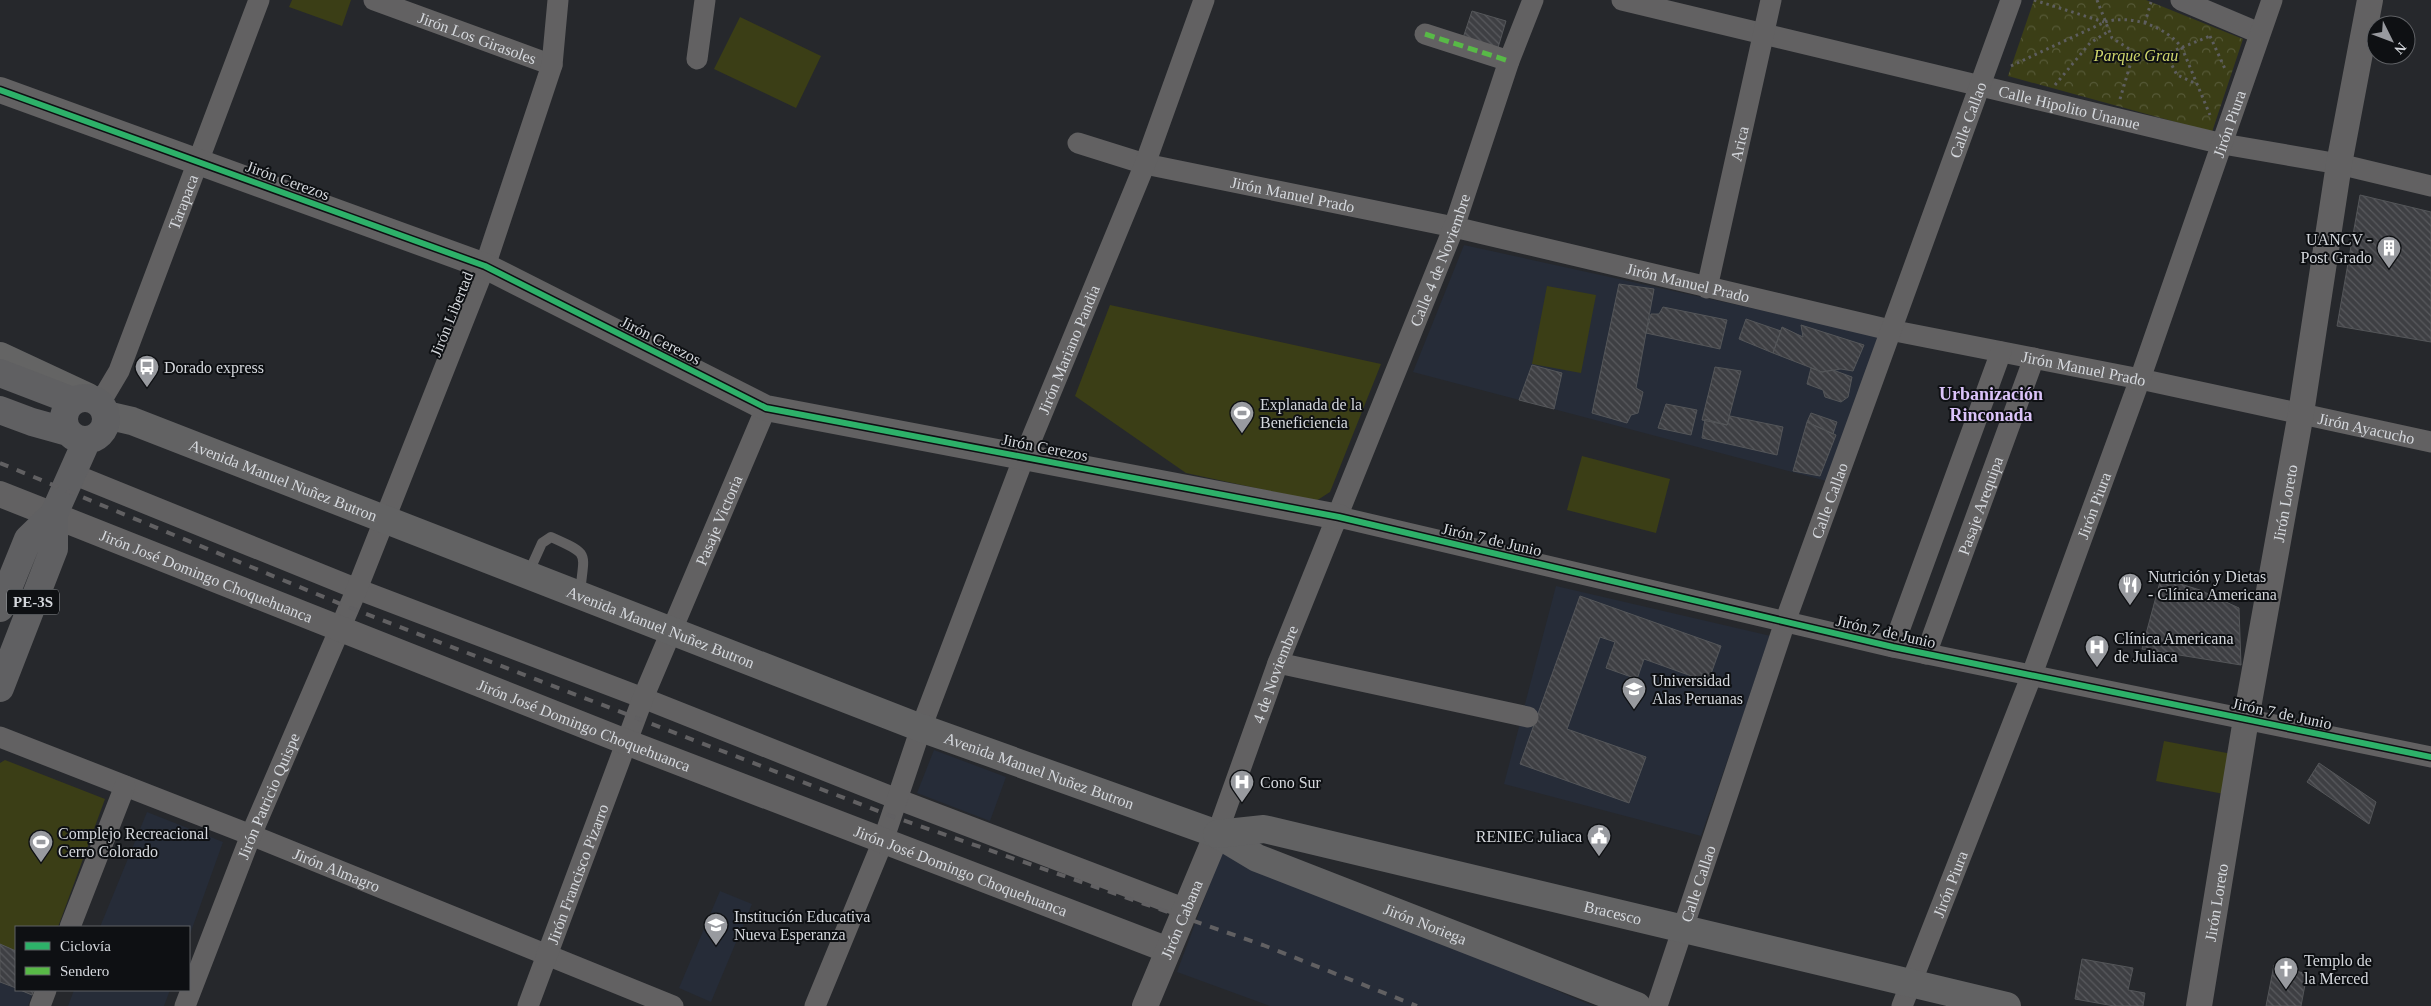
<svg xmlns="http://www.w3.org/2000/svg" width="2431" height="1006" viewBox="0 0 2431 1006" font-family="'Times New Roman',serif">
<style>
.built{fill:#262c38}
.park{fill:url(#park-crowns)}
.pitch{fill:#3b3e16}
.building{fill:url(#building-back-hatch);stroke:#545659}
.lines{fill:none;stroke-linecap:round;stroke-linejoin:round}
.path{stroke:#5e5e5f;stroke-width:3;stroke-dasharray:2.5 4;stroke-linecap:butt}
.service{stroke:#626162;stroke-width:10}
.minor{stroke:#626162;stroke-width:21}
.tertiary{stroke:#626162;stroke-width:26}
.secondary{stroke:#646464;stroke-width:28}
.primary{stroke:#626263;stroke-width:28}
.trunk{stroke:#606062;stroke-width:28}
.rail{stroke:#616062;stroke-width:4;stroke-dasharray:9 9;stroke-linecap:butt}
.quiet{stroke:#58b947;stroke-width:5;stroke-dasharray:10 5;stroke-linecap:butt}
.cycleway-casing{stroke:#0e1013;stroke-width:9}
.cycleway{stroke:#2db169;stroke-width:6}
.labels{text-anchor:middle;stroke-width:4;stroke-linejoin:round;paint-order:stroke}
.shield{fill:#0e1013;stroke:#999ca0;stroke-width:1}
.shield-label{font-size:15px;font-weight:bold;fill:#d5d8dd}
.street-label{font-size:16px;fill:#d5d8dd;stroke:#0e1013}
.park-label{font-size:16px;font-style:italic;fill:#d1d86d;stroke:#0e1013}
.poi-label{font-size:16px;fill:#d5d8dd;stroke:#0e1013;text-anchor:start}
.neighbourhood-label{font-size:18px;font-weight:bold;fill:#dbc3fa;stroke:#0e1013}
</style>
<defs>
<pattern id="park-crowns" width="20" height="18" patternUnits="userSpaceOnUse" patternTransform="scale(1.25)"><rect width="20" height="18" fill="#3b3e16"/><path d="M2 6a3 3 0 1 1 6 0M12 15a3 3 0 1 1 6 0" fill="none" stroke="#565937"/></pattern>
<pattern id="building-back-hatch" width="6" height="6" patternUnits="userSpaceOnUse" patternTransform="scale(1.25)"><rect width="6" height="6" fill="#3e3f43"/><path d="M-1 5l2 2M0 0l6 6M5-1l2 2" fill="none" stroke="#595a5e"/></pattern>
</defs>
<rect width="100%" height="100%" fill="#26282c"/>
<!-- built -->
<path class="built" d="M1464,245L1879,336L1834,483L1413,372Z
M1556,586L1771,636L1701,836L1504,784Z
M934,750L1006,777L990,821L917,793Z
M147,812L223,842L189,937V927H100Z
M1223,849L1593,1006H1270L1177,972Z
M720,891L752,904L711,1002L679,988Z
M0,982L32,995L28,1006H0Z
M74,990H170L164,1006H68Z"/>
<!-- park -->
<path class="park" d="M2034,0H2146L2243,39L2212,132L2008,76Z"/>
<!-- pitch -->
<path class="pitch" d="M292,0H351L342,26L289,7Z
M740,17L821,56L796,108L714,69Z
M1547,286L1596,295L1581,373L1532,364Z
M1110,305L1381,364L1330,492L1316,501L1186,473L1075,396Z
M1582,456L1670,479L1656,533L1567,510Z
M2164,741L2232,754L2224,794L2156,781Z
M5,760L105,799L58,927H16V951L0,945V763Z"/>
<!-- building -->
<path class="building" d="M1472,11L1506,21L1497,51L1462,41Z
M2360,195L2431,212V342L2337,326Z
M1619,284L1654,289L1636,388L1643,392L1638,413L1631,415L1627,423L1592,413Z
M1663,307L1727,320L1720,349L1646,333L1651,314H1659Z
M1746,319L1781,331L1773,353L1739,339Z
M1801,325L1864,345L1853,371L1841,369L1822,372L1773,353L1782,327L1803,337Z
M1532,365L1562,373L1554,409L1519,400Z
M1715,367L1741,371L1727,425L1702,420Z
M1811,368L1822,372L1833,370L1852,377L1848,397L1841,402L1825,397L1823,390L1807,384Z
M1666,404L1697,410L1691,435L1658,428Z
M1811,413L1837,422L1833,434L1807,422Z
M1730,416L1783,427L1777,455L1702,438L1705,419L1727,425Z
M1807,422L1836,435L1820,476L1793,471Z
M2161,578L2200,590L2239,608L2241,665L2142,649Z
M1580,596L1721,646L1708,682L1644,659L1637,679L1606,668L1615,642L1600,637L1567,729L1646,757L1629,803L1520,764Z
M2319,763L2376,802L2369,824L2307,782Z
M0,944L16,951V988L0,982Z
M2082,959L2133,968L2128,990L2145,993L2143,1006H2114L2075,999Z
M2274,965L2307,974L2301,1006H2266Z
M20,990H34L32,995Z"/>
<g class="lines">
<!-- path -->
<path class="path" d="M2034,0L2104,22
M2097,0L2112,38L2134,52L2161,56L2210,36
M2145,23L2151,2
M2210,36L2226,71
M2166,54L2177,75L2197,84
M2011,66L2105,22C2131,14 2167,27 2182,48L2210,115
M2055,85L2090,43L2109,31
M2120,99L2134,52"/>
<!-- service -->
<path class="service" d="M528,574L542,543L551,537C591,555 584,551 580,593"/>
<!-- minor -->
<g class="minor">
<path id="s1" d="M374,0L552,65"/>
<path id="s2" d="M1622,0L2223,144L2339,164L2431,186"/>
<path d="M2181,0L2259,33"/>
<path d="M1425,34L1509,61"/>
<path d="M697,59L705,0"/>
<path id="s3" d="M1078,143L1145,164L1454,227L1890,330L2140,379L2431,442"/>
<path id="s4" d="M1707,288L1771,0"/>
<path id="s5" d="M100,403L119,371L259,0"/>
<path d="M73,474L357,589L643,698L897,799L1186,909"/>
<path d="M1339,517L1893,647L2431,757"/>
<path d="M1893,647L2001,352"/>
<path id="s6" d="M1926,654L2034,358"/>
<path d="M1278,663L1528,717"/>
<path id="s7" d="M0,737L251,835L673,1006"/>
<path id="s8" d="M1217,834L1278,663L1454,227L1509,61L1533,0"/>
<path d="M70,927L125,786"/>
<path d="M40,1006L46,990"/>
<path id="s9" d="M185,1006L251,835L357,589L485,266L552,65L558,0"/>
<path id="s10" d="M528,1006L643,698L766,408"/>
<path id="s11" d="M815,1006L883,841L921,728L1024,457L1145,164L1204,0"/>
<path id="s12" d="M1657,1006L1785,622L2011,0"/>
<path id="s13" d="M1902,1006L2031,677L2140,379L2272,0"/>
</g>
<!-- tertiary -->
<g class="tertiary">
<path d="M0,90L485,266L766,408L1339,517"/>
<path id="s14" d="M0,494L626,742L1168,950"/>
<path id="s15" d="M1145,1006L1217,834"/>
<path id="s16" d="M2199,1006L2246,719L2301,413L2339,164L2370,0"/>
</g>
<!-- secondary -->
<path class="secondary" d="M0,356L88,397"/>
<!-- primary -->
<g class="primary">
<path id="s17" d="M106,415L132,421L921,728L1217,834L1257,858L1637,1006"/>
<path id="s18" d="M1217,834L1264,829L2007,1006"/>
</g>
<!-- trunk -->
<path class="trunk" d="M0,373L73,401
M64 419a21 21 0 1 1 42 0a21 21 0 1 1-42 0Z
M0,410L32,422L68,432
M0,608L28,539L54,514L87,440
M0,688L54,549V514"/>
<!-- rail -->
<path class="rail" d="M0,463L348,607L891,816L1263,945L1417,1006"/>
<!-- quiet -->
<path class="quiet" d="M1425,34L1509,61"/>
<defs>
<path id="cycleway" d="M0,90L485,266L766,408L1339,517L1893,647L2431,757"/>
</defs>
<!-- cycleway casing -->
<use href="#cycleway" class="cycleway-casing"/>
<!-- cycleway -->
<use href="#cycleway" class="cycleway"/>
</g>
<!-- icons -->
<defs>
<symbol id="building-pin" viewBox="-11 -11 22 30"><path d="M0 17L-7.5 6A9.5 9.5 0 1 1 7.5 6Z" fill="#989a9f" stroke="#0e1013"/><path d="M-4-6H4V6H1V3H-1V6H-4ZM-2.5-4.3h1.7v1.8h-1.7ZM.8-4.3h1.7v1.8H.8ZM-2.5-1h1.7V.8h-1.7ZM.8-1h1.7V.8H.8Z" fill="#fff"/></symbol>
<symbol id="bus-pin" viewBox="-11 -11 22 30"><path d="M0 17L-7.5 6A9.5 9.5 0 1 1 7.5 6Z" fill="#989a9f" stroke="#0e1013"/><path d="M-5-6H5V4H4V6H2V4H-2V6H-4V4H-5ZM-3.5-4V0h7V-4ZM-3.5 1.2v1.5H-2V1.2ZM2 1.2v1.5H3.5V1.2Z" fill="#fff"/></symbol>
<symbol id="stadium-pin" viewBox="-11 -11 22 30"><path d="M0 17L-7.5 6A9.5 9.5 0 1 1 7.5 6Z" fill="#989a9f" stroke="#0e1013"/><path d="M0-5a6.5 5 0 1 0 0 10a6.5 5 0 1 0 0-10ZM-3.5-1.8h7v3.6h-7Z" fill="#fff"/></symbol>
<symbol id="restaurant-pin" viewBox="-11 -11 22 30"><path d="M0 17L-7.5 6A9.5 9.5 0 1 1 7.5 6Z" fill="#989a9f" stroke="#0e1013"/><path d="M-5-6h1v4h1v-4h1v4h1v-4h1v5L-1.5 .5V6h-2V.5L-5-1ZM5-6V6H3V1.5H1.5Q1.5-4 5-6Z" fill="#fff"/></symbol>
<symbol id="hospital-pin" viewBox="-11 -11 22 30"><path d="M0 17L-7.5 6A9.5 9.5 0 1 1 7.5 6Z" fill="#989a9f" stroke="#0e1013"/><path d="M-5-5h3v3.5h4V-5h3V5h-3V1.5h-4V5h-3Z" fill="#fff"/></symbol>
<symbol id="university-pin" viewBox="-11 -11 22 30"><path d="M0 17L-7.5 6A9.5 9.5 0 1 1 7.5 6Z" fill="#989a9f" stroke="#0e1013"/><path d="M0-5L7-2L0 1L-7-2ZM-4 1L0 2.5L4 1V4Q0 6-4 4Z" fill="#fff"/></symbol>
<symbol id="civic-pin" viewBox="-11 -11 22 30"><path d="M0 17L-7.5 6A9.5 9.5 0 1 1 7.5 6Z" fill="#989a9f" stroke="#0e1013"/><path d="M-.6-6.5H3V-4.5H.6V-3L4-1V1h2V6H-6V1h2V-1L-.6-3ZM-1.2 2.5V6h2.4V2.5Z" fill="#fff"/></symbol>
<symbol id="school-pin" viewBox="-11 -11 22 30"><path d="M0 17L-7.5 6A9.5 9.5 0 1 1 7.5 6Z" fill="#989a9f" stroke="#0e1013"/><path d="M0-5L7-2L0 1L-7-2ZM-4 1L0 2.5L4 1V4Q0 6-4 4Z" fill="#fff"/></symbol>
<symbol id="church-pin" viewBox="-11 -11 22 30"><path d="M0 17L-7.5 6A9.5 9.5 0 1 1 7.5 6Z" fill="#989a9f" stroke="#0e1013"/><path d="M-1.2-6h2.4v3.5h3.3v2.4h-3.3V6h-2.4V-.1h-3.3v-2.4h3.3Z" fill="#fff"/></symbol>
</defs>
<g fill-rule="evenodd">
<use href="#building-pin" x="2375" y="234" width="28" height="38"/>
<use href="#bus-pin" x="133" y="353" width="28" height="38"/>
<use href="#stadium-pin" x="1228" y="399" width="28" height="38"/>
<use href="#restaurant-pin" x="2116" y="571" width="28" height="38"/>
<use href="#hospital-pin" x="2083" y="633" width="28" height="38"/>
<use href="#university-pin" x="1620" y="675" width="28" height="38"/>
<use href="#hospital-pin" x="1228" y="768" width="28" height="38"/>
<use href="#civic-pin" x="1585" y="822" width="28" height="38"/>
<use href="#stadium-pin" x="27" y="828" width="28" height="38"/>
<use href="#school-pin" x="702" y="911" width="28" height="38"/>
<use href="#church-pin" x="2272" y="955" width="28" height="38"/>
</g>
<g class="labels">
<!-- shield labels -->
<rect class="shield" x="7" y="589.5" width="52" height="25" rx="4"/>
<g class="shield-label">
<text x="33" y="607">PE-3S</text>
</g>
<!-- street labels -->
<g class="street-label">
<text dy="6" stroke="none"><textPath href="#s1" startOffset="110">Jirón Los Girasoles</textPath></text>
<text dy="6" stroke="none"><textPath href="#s2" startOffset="460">Calle Hipolito Unanue</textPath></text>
<text dy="6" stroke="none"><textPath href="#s12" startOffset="939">Calle Callao</textPath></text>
<text dy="6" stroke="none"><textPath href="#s13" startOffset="941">Jirón Piura</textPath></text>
<text dy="6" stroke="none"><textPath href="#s4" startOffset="148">Arica</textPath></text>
<text transform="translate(288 180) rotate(20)" y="6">Jirón Cerezos</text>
<text dy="6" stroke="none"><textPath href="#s3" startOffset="221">Jirón Manuel Prado</textPath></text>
<text dy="6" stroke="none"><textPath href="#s5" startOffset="218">Tarapaca</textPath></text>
<text dy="6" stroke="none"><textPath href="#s8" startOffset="616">Calle 4 de Noviembre</textPath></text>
<text dy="6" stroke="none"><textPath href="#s3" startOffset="626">Jirón Manuel Prado</textPath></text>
<text transform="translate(451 314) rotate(-68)" y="6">Jirón Libertad</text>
<text transform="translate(661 340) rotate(27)" y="6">Jirón Cerezos</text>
<text dy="6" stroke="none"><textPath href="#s11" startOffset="704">Jirón Mariano Pandia</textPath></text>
<text dy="6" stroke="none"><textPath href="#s3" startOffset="1031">Jirón Manuel Prado</textPath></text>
<text dy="6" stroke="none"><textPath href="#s3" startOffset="1320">Jirón Ayacucho</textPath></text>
<text transform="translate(1045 447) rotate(11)" y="6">Jirón Cerezos</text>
<text dy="6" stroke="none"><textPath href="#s17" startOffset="189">Avenida Manuel Nuñez Butron</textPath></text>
<text dy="6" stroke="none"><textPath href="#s12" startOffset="534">Calle Callao</textPath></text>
<text dy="6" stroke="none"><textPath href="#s16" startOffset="510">Jirón Loreto</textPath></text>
<text dy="6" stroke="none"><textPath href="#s13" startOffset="536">Jirón Piura</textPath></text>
<text dy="6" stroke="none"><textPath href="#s6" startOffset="158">Pasaje Arequipa</textPath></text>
<text dy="6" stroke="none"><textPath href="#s10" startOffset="522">Pasaje Victoria</textPath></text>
<text transform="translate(1492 539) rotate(13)" y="6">Jirón 7 de Junio</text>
<text dy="6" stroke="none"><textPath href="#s14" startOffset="222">Jirón José Domingo Choquehuanca</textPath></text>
<text dy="6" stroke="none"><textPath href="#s17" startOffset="594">Avenida Manuel Nuñez Butron</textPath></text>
<text transform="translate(1886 631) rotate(13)" y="6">Jirón 7 de Junio</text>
<text dy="6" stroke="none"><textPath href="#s8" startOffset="170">4 de Noviembre</textPath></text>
<text transform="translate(2282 713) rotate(12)" y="6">Jirón 7 de Junio</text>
<text dy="6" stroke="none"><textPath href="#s14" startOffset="628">Jirón José Domingo Choquehuanca</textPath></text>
<text dy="6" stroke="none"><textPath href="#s17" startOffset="999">Avenida Manuel Nuñez Butron</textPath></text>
<text dy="6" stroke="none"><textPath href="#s9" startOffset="226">Jirón Patricio Quispe</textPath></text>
<text dy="6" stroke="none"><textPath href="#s7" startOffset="362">Jirón Almagro</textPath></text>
<text dy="6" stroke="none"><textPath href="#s14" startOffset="1032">Jirón José Domingo Choquehuanca</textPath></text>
<text dy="6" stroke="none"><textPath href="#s10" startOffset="141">Jirón Francisco Pizarro</textPath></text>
<text dy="6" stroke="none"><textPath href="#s12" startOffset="129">Calle Callao</textPath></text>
<text dy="6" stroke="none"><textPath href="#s13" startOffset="131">Jirón Piura</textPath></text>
<text dy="6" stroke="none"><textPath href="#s16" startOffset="105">Jirón Loreto</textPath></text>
<text dy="6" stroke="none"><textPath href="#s18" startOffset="406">Bracesco</textPath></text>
<text dy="6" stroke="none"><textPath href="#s15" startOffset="94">Jirón Cabana</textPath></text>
<text dy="6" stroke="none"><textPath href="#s17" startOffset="1415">Jirón Noriega</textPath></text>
</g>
<!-- park labels -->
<g class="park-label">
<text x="2136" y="61">Parque Grau</text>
</g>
<!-- poi labels -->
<g class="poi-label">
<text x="2372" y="245" text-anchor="end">UANCV -<tspan x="2372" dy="18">Post Grado</tspan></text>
<text x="164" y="373">Dorado express</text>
<text x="1260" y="410">Explanada de la<tspan x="1260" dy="18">Beneficiencia</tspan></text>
<text x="2148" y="582">Nutrición y Dietas<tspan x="2148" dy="18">- Clínica Americana</tspan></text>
<text x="2114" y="644">Clínica Americana<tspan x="2114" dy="18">de Juliaca</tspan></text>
<text x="1652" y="686">Universidad<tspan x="1652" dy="18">Alas Peruanas</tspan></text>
<text x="1260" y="788">Cono Sur</text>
<text x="58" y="839">Complejo Recreacional<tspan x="58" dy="18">Cerro Colorado</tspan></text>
<text x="1582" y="842" text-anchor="end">RENIEC Juliaca</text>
<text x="734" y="922">Institución Educativa<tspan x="734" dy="18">Nueva Esperanza</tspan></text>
<text x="2304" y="966">Templo de<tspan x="2304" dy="18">la Merced</tspan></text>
</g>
<!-- neighbourhood labels -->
<g class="neighbourhood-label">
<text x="1991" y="400">Urbanización<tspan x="1991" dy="21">Rinconada</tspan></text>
</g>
</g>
<!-- legend -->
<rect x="15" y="926" width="175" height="65" fill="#0e1013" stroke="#5e6064"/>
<rect x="25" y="942" width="25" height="8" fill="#2db169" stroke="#5e6064"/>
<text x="60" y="951" font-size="15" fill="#d5d8dd">Ciclovía</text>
<rect x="25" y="967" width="25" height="8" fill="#58b947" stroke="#5e6064"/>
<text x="60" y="976" font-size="15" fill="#d5d8dd">Sendero</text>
<!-- north arrow -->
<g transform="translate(2391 40) rotate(132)"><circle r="24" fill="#0e1013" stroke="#5e6064"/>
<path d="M0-4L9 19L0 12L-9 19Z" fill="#989a9f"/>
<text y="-8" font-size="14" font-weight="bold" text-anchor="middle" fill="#d5d8dd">N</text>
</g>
</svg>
